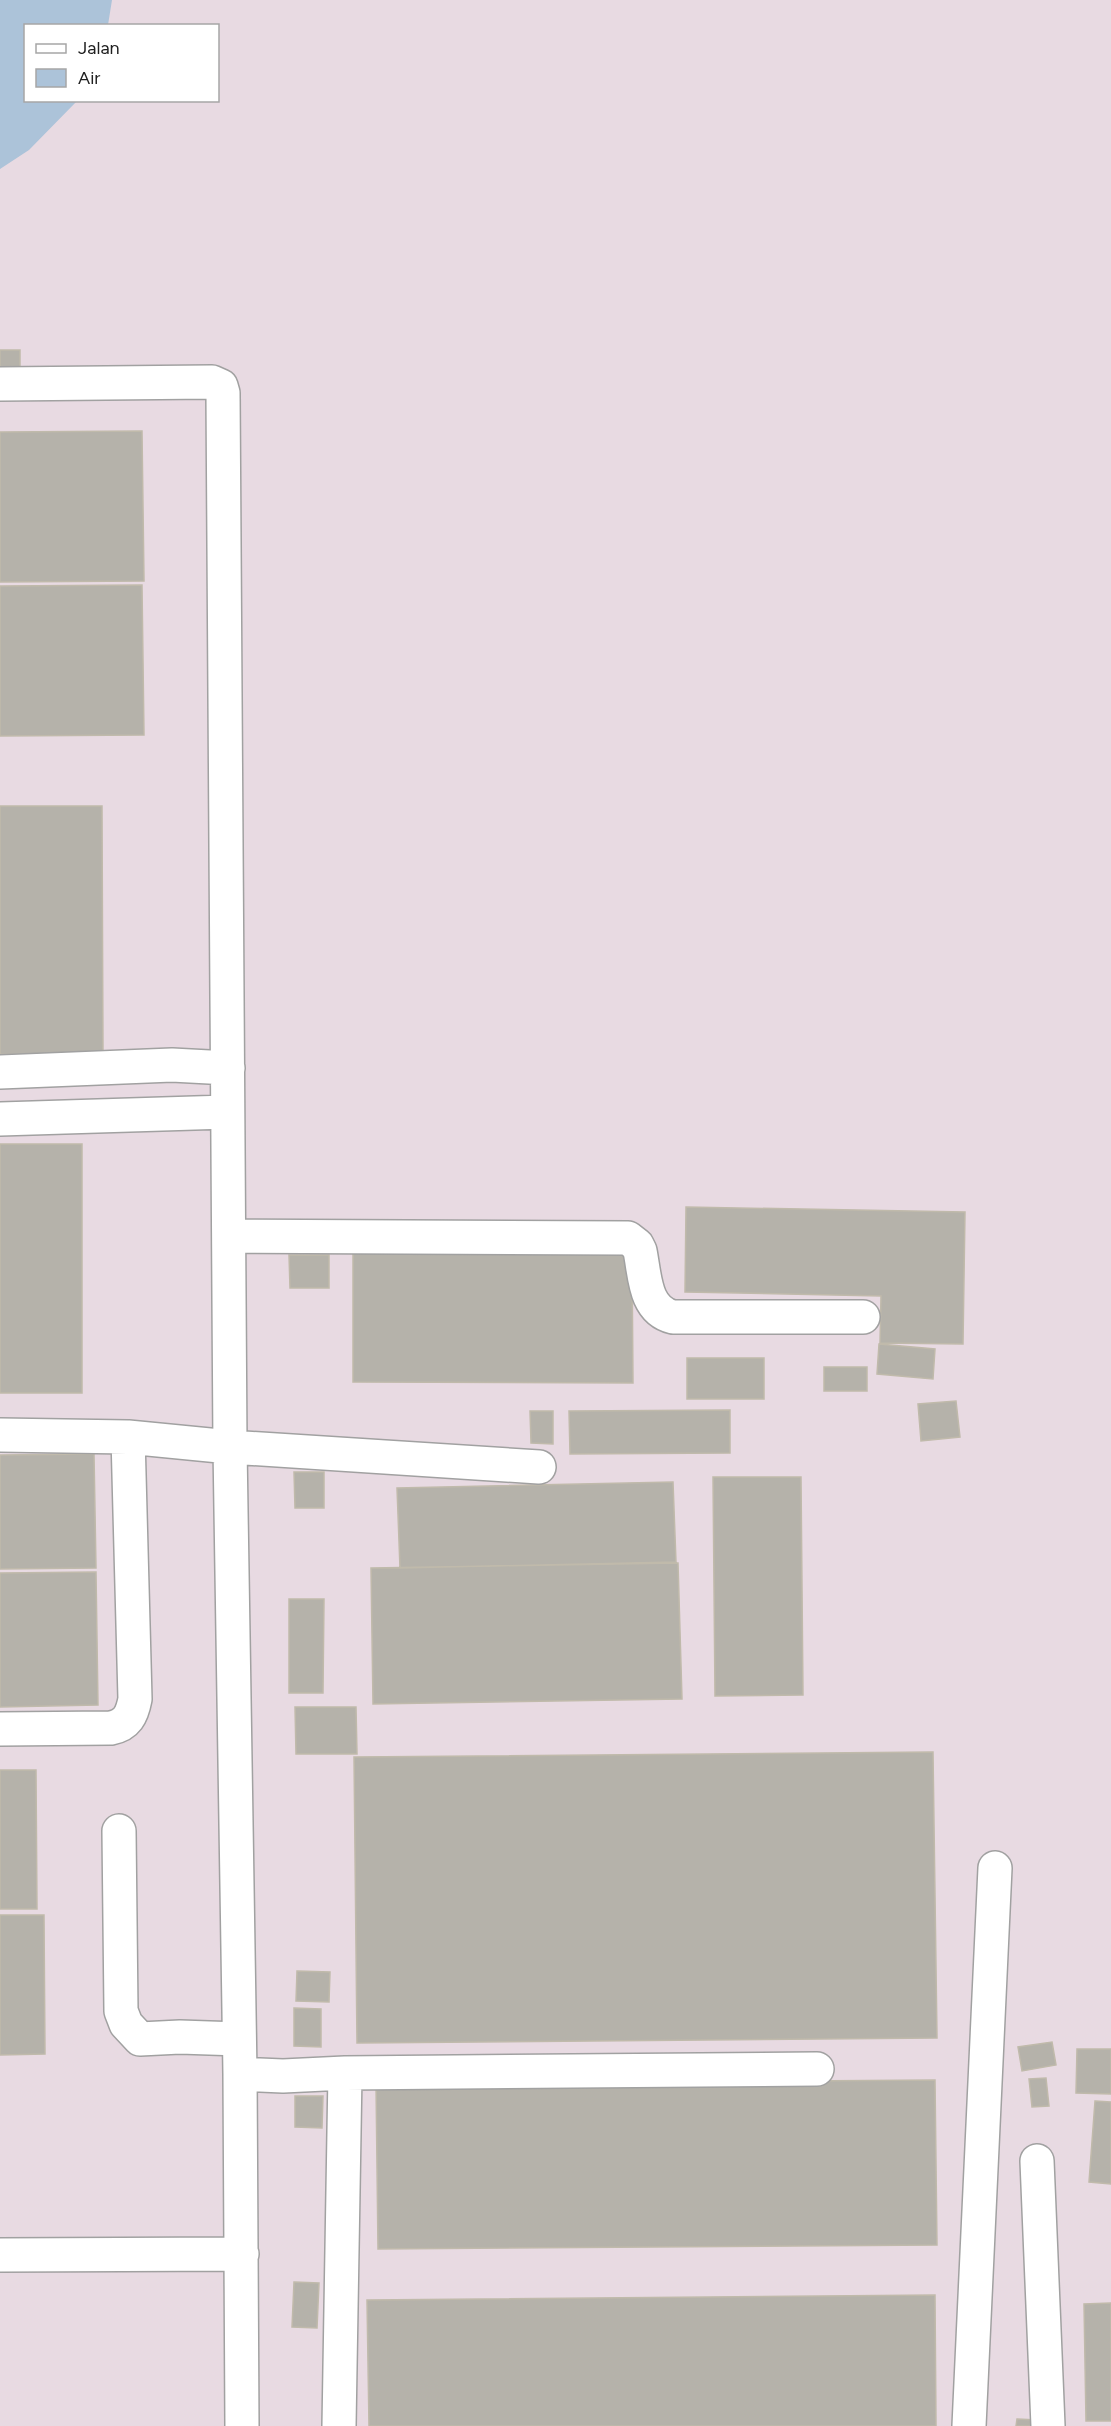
<svg xmlns="http://www.w3.org/2000/svg" width="1111" height="2426" viewBox="0 0 1111 2426" font-family="Figtree,sans-serif">
<style>
.industrial{fill:#e8dae2;fill-rule:evenodd}
.water{fill:#acc3d9}
.building{fill:#b5b2aa;stroke:#c0baab;stroke-width:1.5}
.lines{fill:none;stroke-linecap:round;stroke-linejoin:round}
.minor-casing{stroke:#a1a1a1;stroke-width:36}
.minor{stroke:#fff;stroke-width:33}
</style>
<rect width="100%" height="100%" fill="#f0efe7"/>
<!-- industrial -->
<path class="industrial" d="M0,0H1111V2426H0ZM26,26H218V100H26Z"/>
<!-- water -->
<path class="water" d="M0,0H112L108,25L26,26V100L77,101L29,150L0,169Z"/>
<!-- building -->
<path class="building" d="M0,350H20V374H0Z
M142,431L144,581L0,582V432Z
M142,585L144,735L0,736V586Z
M0,806H102L103,1055L0,1054Z
M0,1144H82V1393H0Z
M686,1207L965,1212L963,1344L880,1343L881,1296L685,1292Z
M353,1253L632,1255L633,1383L353,1382Z
M289,1255H329V1288H290Z
M879,1344L935,1349L933,1379L877,1374Z
M687,1358H764V1399H687Z
M824,1367H867V1391H824Z
M956,1401L960,1437L921,1441L918,1404Z
M730,1410V1453L570,1454L569,1411Z
M530,1411H553V1444L531,1443Z
M94,1454L96,1568L0,1569V1455Z
M294,1472H324V1508H295Z
M713,1477H801L803,1695L715,1696Z
M673,1482L676,1562L400,1568L397,1488Z
M678,1563L682,1699L373,1704L371,1568Z
M96,1572L98,1705L0,1707V1573Z
M289,1599H324L323,1693H289Z
M295,1707H356L357,1754H296Z
M933,1752L937,2038L357,2043L354,1757Z
M0,1770H36L37,1909H0Z
M0,1915H44L45,2054L0,2055Z
M297,1971L330,1972L329,2002L296,2001Z
M294,2008L321,2009V2047L294,2046Z
M1052,2042L1056,2065L1022,2071L1018,2047Z
M1077,2049H1111V2094L1076,2093Z
M1046,2078L1049,2106L1032,2107L1029,2079Z
M935,2080L937,2245L378,2249L376,2084Z
M295,2096H323L322,2128L295,2127Z
M1095,2101L1111,2102V2184L1089,2182Z
M294,2282L319,2283L317,2328L292,2327Z
M935,2295L936,2426H369L367,2300Z
M1111,2303V2421H1086L1084,2304Z
M1017,2419L1037,2420L1036,2426H1016Z"/>
<g class="lines">
<defs>
<path id="minor" d="M0,384L212,382L221,386L223,393L230,1447L240,2074L242,2426
M0,1072L172,1065L228,1068
M0,1119L227,1112
M229,1236L628,1238L637,1245L640,1251C645,1275 644,1310 673,1317H863
M0,1435L128,1437L230,1447L539,1467
M0,1729L111,1728C127,1725 132,1715 135,1699L128,1437
M119,1831L121,2011L126,2024L140,2039L180,2037L239,2039
M240,2074L283,2076L345,2073L817,2069
M1037,2161L1048,2426
M0,2255L242,2254
M339,2426L345,2073
M969,2426L995,1868"/>
</defs>
<!-- minor casing -->
<use href="#minor" class="minor-casing"/>
<!-- minor -->
<use href="#minor" class="minor"/>
</g>
<!-- legend -->
<rect x="24" y="24" width="195" height="78" fill="#ffffff" stroke="#a6a6a6" stroke-width="1.5"/>
<rect x="36" y="44" width="30" height="9" fill="#ffffff" stroke="#a6a6a6" stroke-width="1.5"/>
<text x="78" y="54" font-size="18" fill="#202020">Jalan</text>
<rect x="36" y="69" width="30" height="18" fill="#acc3d9" stroke="#a6a6a6" stroke-width="1.5"/>
<text x="78" y="84" font-size="18" fill="#202020">Air</text>
</svg>
